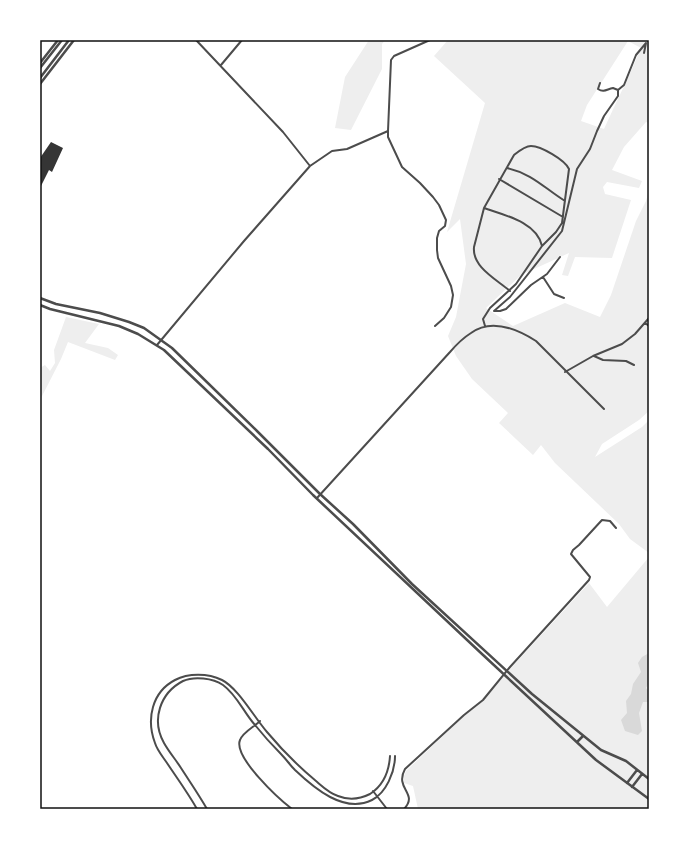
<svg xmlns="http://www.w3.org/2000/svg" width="689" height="849" viewBox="0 0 689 849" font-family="Overpass,sans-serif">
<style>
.green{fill:#eee;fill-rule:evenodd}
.water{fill:#d9d9d9}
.building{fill:#353535}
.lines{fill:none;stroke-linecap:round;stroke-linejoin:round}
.minor{stroke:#4c4c4c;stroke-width:2}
.tertiary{stroke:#4c4c4c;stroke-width:2.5}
.neatline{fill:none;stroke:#111;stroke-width:1.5}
</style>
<rect width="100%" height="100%" fill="#fff"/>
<!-- green -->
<path class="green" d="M369,40H385L382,44V69L351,130L335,128L345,77Z
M448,40H649V123L646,122L624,147L612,170L642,181L639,188L607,182L603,187L605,194L631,200L612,258L575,257L568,276L562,275L569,253L521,275L486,308L513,326L565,303L600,317L611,295L636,221L646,201L649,190V411L639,420L602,444L595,457L642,427L649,420V553L630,539L619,524L555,463L541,445L533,455L499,423L508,413L472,379L456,356L448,336L456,317L466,264L460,219L447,232L485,103L434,56ZM628,41L641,48C630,75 616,102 604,129L581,121L587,105Z
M66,317L99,324L85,343L108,348L118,355L115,360L68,342L61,359L40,400V368L45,365L50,371L55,363L54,350Z
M649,557V809H418L413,786L404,783V776L406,771L465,715L484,700L510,669L589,583L607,607Z"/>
<!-- water -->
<path class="water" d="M649,653V682L646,688L649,692V702H643L639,713L642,731L638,735L625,731L621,720L627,713L626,701L631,694L633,684L641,672L638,663L642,657Z"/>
<!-- building -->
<path class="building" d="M51,142L63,148L52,172L49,170L40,188V158Z"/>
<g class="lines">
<!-- minor -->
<path class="minor" d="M221,65L242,40
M600,83L598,89C604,93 607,89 613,88L618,90
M388,131V137L402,167L420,183L433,197L439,205L446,220L445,226L439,231L437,238V250L438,258L451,286L453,295L451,307L444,318L435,326
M310,166L332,151L347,149L388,131L391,60L394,56L430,40
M507,168C533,174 544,188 565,201
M499,179L563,217
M484,208C504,215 537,222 542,246
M560,257L547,274L531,285L506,309L500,311H494L510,297L562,231L577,169L590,149L597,131L604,116L618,96V90L624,85L636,55L646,43L644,53
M543,277L554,294L564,298
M645,323L649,326
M485,326L483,319L490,308L516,284L542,246L556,232L562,223L569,169C565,160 541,146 531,146C525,146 519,151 514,155L484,208L474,247C472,267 496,279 510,291
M157,345L244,241L310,166L283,132L196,40
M594,356L603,360L626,361L634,365
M565,372L593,356L622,344L635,334L649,318
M317,498L450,352C456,345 463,338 471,333C491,318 517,329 536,341L604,409
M260,721C254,727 243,732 240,740C233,757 279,799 292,809
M373,791L387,809
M197,809C188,793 177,778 167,763C163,757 157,750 155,743C146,719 152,692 175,680C188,673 208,673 222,680C238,688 254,717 267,732C282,750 298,766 316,781C323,787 329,793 338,796C348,800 360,799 370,794C384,785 389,772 390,756
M207,809C199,795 190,782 181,768C176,760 169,752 164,743C151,720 160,693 183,681C194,676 213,678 223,685C237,695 244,713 255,725C263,735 272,745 281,754C286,759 290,765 295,770C314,788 344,814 372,800C386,793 395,772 395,756
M404,809C419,793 394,789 405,769L464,715L483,700L510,667L589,580L590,577L571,554L573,550L579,545L602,520L610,521L616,528"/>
<!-- tertiary -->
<path class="tertiary" d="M40,63L58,40
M40,68L62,40
M40,78L69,40
M40,84L74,40
M40,298L56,304L100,313L129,322L144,328L172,348L257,431L320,494L353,524L412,584L532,694L601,750L626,761L649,779
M40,305L50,309L119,326L138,334L164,350L268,449L313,495L482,654L596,760L649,799
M577,742L583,736
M627,783L637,770
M632,787L642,774"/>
</g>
<!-- border -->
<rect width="689" height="849" fill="none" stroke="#ffffff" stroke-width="82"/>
<rect x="41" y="41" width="607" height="767" class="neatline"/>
</svg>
